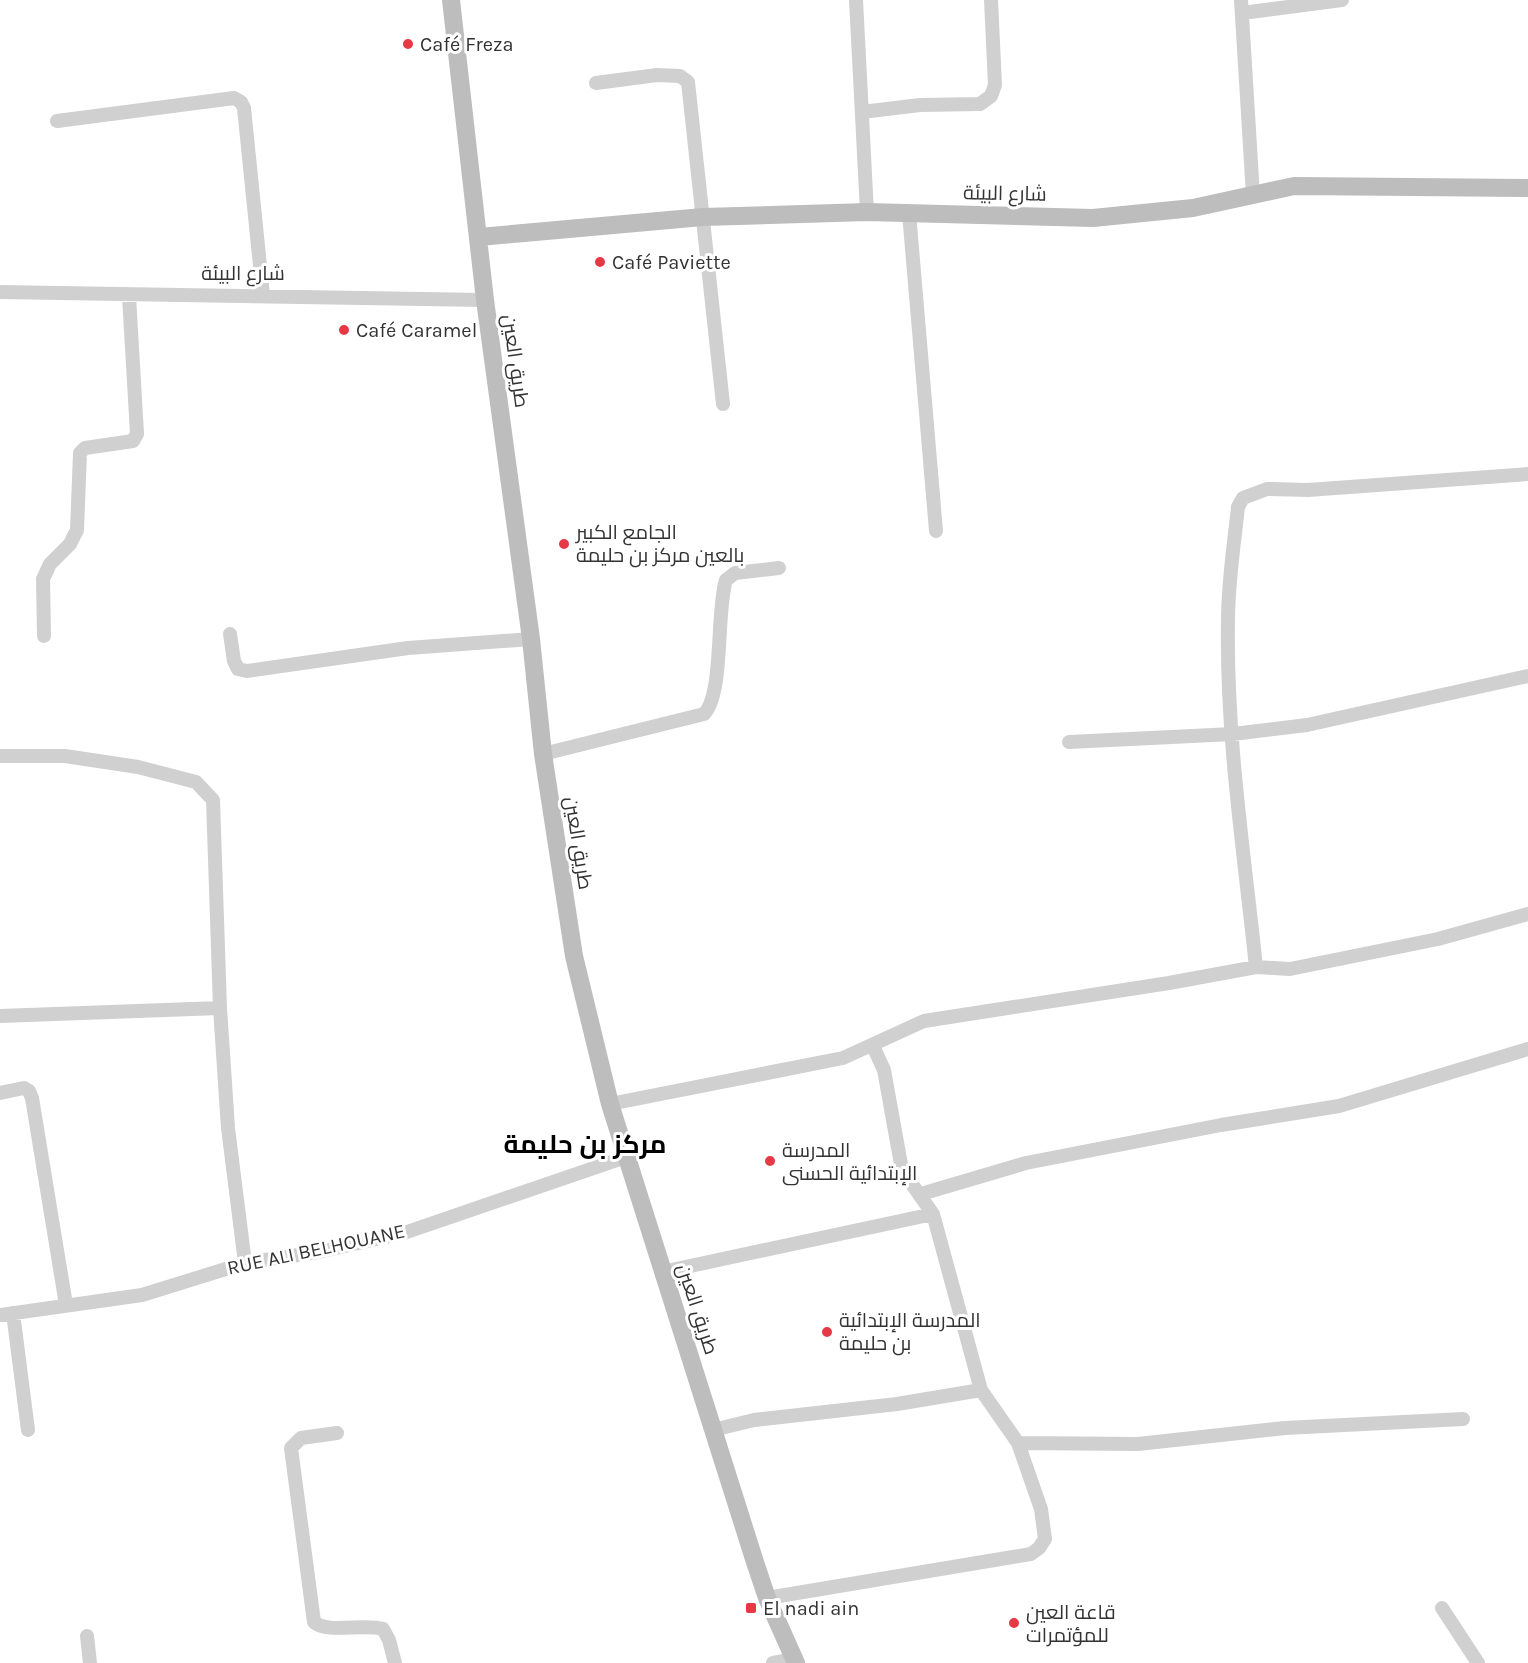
<svg xmlns="http://www.w3.org/2000/svg" width="1528" height="1663" viewBox="0 0 1528 1663" font-family="Karla,Cairo,sans-serif">
<style>
.lines{fill:none;stroke-linecap:round;stroke-linejoin:round}
.street{stroke:#d0d0d0;stroke-width:14}
.secondary{stroke:#bdbdbd;stroke-width:18}
.poi-dot{fill:#e63946;stroke:#fff;stroke-width:2}
.labels{text-anchor:middle;stroke-width:6;stroke-linejoin:round;paint-order:stroke}
.poi-label{font-size:20px;fill:#333;stroke:#fff;text-anchor:start}
.street-label{font-size:20px;fill:#333;stroke:#fff}
.district-label{font-size:26px;font-weight:bold;fill:#000;stroke:#fff}
</style>
<rect width="100%" height="100%" fill="#fff"/>
<g class="lines">
<!-- street -->
<path class="street" d="M856,0L867,212
M1241,0L1253,195
M1242,13L1342,0
M596,83L657,75L680,76L688,82L723,404
M862,112L920,105L980,104L991,96L995,85L991,0
M57,121L234,98L241,102L244,108L263,295
M909,213L936,531
M0,292L485,300
M230,634L234,661L238,669L247,671L408,648L531,639
M44,636L43,579L50,564L70,544L77,530L80,453L85,448L133,441L137,434L129,296
M1069,742L1233,734L1307,725L1528,676
M543,754L704,714C724,694 716,611 726,580L735,573L779,568
M0,756H65L138,767L196,782L213,800L220,1008L228,1128L245,1263
M1256,967C1244,852 1226,736 1228,621C1228,582 1234,545 1238,507L1243,498L1267,489L1308,490L1528,474
M0,1016L220,1008
M0,1093L24,1088L29,1091L32,1098L66,1305
M610,1104L843,1058L924,1021L1169,983L1256,967L1290,969L1438,939L1528,914
M921,1194L1026,1163L1221,1125L1339,1106L1528,1049
M662,1272L933,1214
M13,1313L28,1430
M0,1315L142,1295L245,1263L318,1252L404,1233L626,1157
M713,1430L754,1420L897,1404L981,1390
M337,1433L301,1438L291,1448L314,1622C327,1634 365,1623 383,1629L389,1640L395,1663
M1018,1443L1138,1444L1285,1428L1463,1419
M767,1598L1031,1554L1039,1548L1045,1539L1041,1509L1018,1443L981,1390L933,1214L902,1170L884,1070L873,1046
M1442,1608L1478,1663
M87,1636L90,1663
M773,1663L794,1659"/>
<!-- secondary -->
<path class="secondary" d="M451,0L485,300L531,639L543,754L574,956L610,1104L754,1559L767,1598L796,1663
M479,237L703,217L867,212L1093,218L1193,208L1294,186L1528,188"/>
</g>
<!-- markers -->
<g class="poi-dot">
<circle cx="408" cy="44" r="6"/>
<circle cx="600" cy="262" r="6"/>
<circle cx="344" cy="330" r="6"/>
<circle cx="564" cy="544" r="6"/>
<circle cx="770" cy="1161" r="6"/>
<circle cx="827" cy="1332" r="6"/>
<rect x="745" y="1602" width="12" height="12" rx="3"/>
<circle cx="1014" cy="1623" r="6"/>
</g>
<g class="labels">
<!-- poi labels -->
<g class="poi-label">
<text x="420" y="51">Café Freza</text>
<text x="612" y="269">Café Paviette</text>
<text x="356" y="337">Café Caramel</text>
<text x="576" y="539">الجامع الكبير<tspan x="576" dy="23">بالعين مركز بن حليمة</tspan></text>
<text x="782" y="1157">المدرسة<tspan x="782" dy="23">الإبتدائية الحسنى</tspan></text>
<text x="839" y="1327">المدرسة الإبتدائية<tspan x="839" dy="23">بن حليمة</tspan></text>
<text x="763" y="1615">El nadi ain</text>
<text x="1026" y="1619">قاعة العين<tspan x="1026" dy="23">للمؤتمرات</tspan></text>
</g>
<!-- street labels -->
<g class="street-label">
<text transform="translate(1005 193) rotate(1)" y="7">شارع البيئة</text>
<text x="243" y="280">شارع البيئة</text>
<text transform="translate(516 361) rotate(82)" y="7">طريق العين</text>
<text transform="translate(579 843) rotate(81)" y="7">طريق العين</text>
<text transform="translate(316 1249) rotate(-12)" y="7">RUE ALI BELHOUANE</text>
<text transform="translate(698 1309) rotate(72)" y="7">طريق العين</text>
</g>
<!-- district labels -->
<g class="district-label">
<text x="585" y="1153">مركز بن حليمة</text>
</g>
</g>
</svg>
